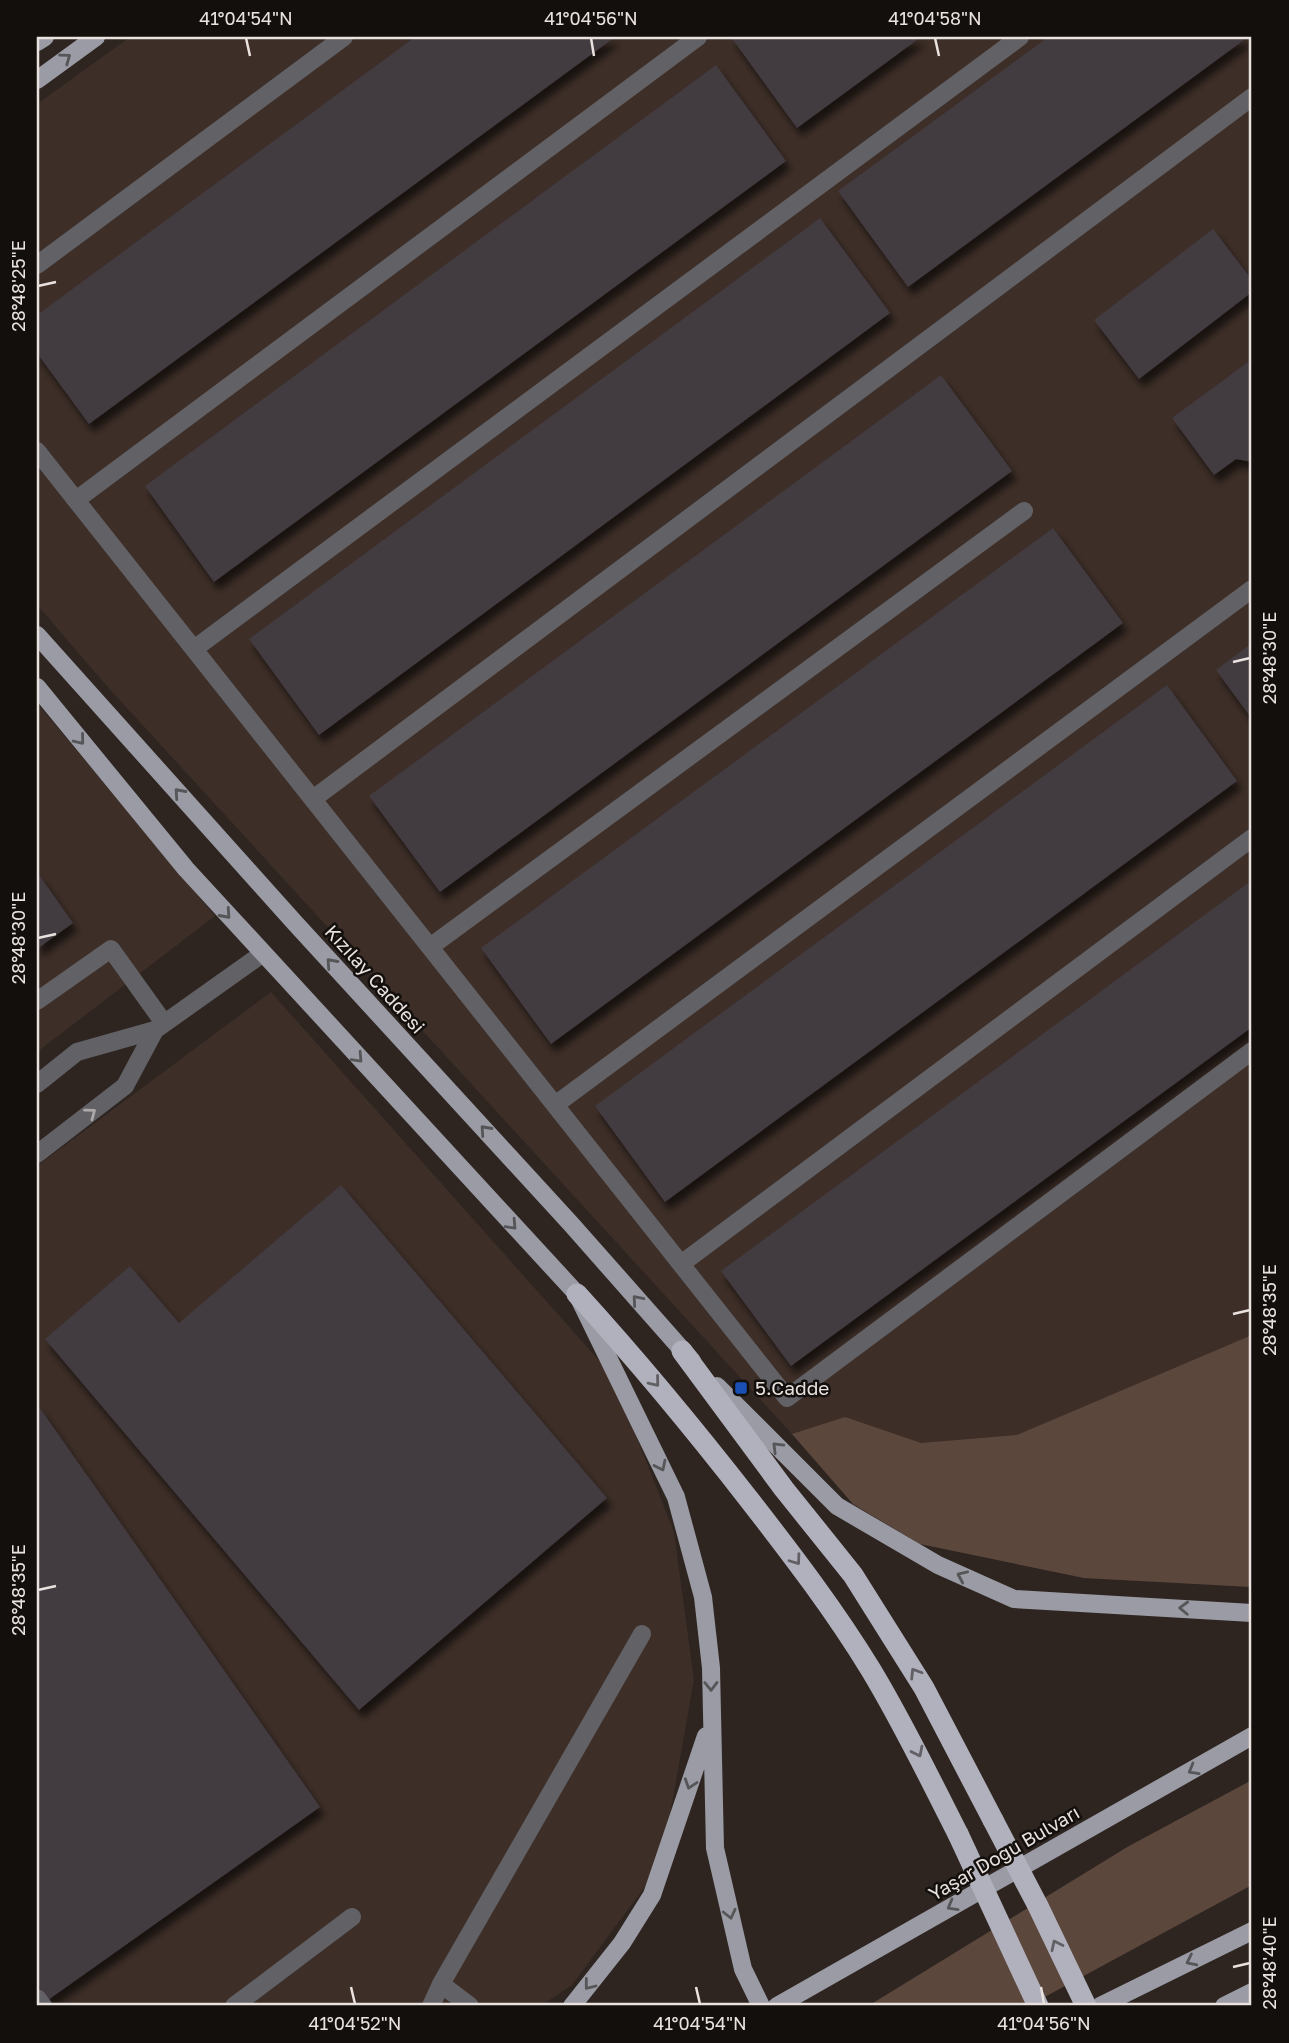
<svg xmlns="http://www.w3.org/2000/svg" width="1289" height="2043" viewBox="0 0 1289 2043" font-family="'Golos Text',sans-serif">
<style>
.built{fill:#3d2e27}
.green{fill:#5c473d}
.building{fill:#423a41;filter:url(#shadow)}
.lines{fill:none;stroke-linecap:round;stroke-linejoin:round}
.lane{stroke:#616166;stroke-width:18}
.street{stroke:#616166;stroke-width:18}
.primary{stroke:#9a9ba4;stroke-width:18}
.highway{stroke:#b1b1bd;stroke-width:21}
.highway-bridge{stroke:#b1b1bd;stroke-width:21}
.oneway{stroke:#565558}
.oneway2{stroke:#aca8a9}
.oneway3{stroke:#626065}
.ticks{fill:none;stroke:#e9e2df;stroke-width:2.5}
.transit-dot{fill:#1a4fb4;stroke:#130f0d;stroke-width:2.5}
.labels{text-anchor:middle;stroke-width:5;stroke-linejoin:round;paint-order:stroke}
.street-label{font-size:19px;fill:#e9e2df;stroke:#130f0d}
.poi-label{font-size:19px;fill:#e9e2df;stroke:#130f0d;text-anchor:start}
.neatline{fill:none;stroke:#e9e2df;stroke-width:2.5}
.ticks-label{font-size:18px;text-anchor:middle;fill:#e9e2df}
</style>
<defs>
<filter id="shadow"><feDropShadow dx="4.5" dy="8" stdDeviation="3.5" flood-color="#0009"/></filter>
</defs>
<rect width="100%" height="100%" fill="#2e2521"/>
<!-- built -->
<path class="built" d="M130,37H1252V1587L1084,1578L920,1544L853,1504L792,1434L105,684L37,605V104Z
M37,703L215,916L37,1052Z
M271,992L612,1375L674,1532L694,1680L661,1865L572,1985L541,2006H37V1166Z"/>
<!-- green -->
<path class="green" d="M1252,1335V1587L1084,1578L920,1544L853,1504L792,1434L845,1417L921,1443L1017,1435Z
M1252,1780V1885L1028,2006H868L1129,1846Z"/>
<!-- building -->
<path class="building" d="M415,37H615L89,424L37,353V315Z
M731,37H921L797,128Z
M1048,37H1248L908,287L838,191Z
M716,65L786,161L214,582L145,486Z
M820,218L890,313L319,735L249,639Z
M1213,229L1252,280V292L1139,379L1094,320Z
M1252,359V462L1236,459L1214,475L1172,418Z
M941,375L1012,471L440,892L369,796Z
M1053,528L1123,623L551,1044L481,948Z
M1252,643V719L1216,670Z
M1167,685L1237,781L665,1202L595,1106Z
M37,872L73,923L37,949Z
M1252,880V1027L791,1366L721,1271Z
M341,1185L607,1498L359,1710L45,1339L130,1266L179,1323Z
M37,1404L320,1807L48,2000L37,1984Z"/>
<g class="lines">
<!-- lane -->
<path class="lane" d="M37,265L344,37
M37,451L787,1398L1252,1051
M76,500L698,37
M194,649L1020,37
M313,799L1252,97
M430,947L1024,511
M37,1001L111,949L164,1023
M555,1105L1252,589
M681,1264L1252,838
M37,1998L43,2006
M234,2006L352,1917"/>
<!-- street -->
<path class="street" d="M37,1084L77,1052L155,1030L262,954
M37,1154L125,1086L155,1030
M431,2006L441,1984
M470,2006L441,1984L642,1634"/>
<!-- primary -->
<path class="primary" d="M37,42L45,37
M37,80L96,37
M37,635L295,923L571,1224L692,1361
M37,687L186,869L577,1294L676,1497L703,1597L711,1668L715,1848L743,1969L761,2006
M717,1386L837,1506L938,1565L1014,1599L1252,1613
M572,2006L622,1943L652,1895L706,1736
M777,2006L1252,1736
M1100,2006L1252,1931
M1224,2006L1252,1992"/>
<!-- highway -->
<path class="highway" d="M577,1294C638,1361 695,1430 751,1502C793,1556 835,1611 871,1670C903,1723 930,1779 958,1834
M682,1351L784,1489L853,1575L924,1688L993,1820"/>
<!-- highway-bridge -->
<path class="highway-bridge" d="M993,1820L1038,1906L1086,2006
M958,1834L1038,2006"/>
</g>
<!-- one-way arrows -->
<defs><path id="oneway-chevron" d="M-2-3.5L2.5 0L-2 3.5" fill="none" stroke-width="1.6" stroke-linecap="round" stroke-linejoin="round" transform="scale(1.75)"/></defs>
<g class="oneway">
<use href="#oneway-chevron" transform="translate(66 58) rotate(-36)"/>
<use href="#oneway-chevron" transform="translate(80 740) rotate(51)"/>
<use href="#oneway-chevron" transform="translate(179 793) rotate(-132)"/>
<use href="#oneway-chevron" transform="translate(226 914) rotate(48)"/>
<use href="#oneway-chevron" transform="translate(331 963) rotate(-132)"/>
<use href="#oneway-chevron" transform="translate(358 1058) rotate(47)"/>
<use href="#oneway-chevron" transform="translate(485 1130) rotate(-132)"/>
<use href="#oneway-chevron" transform="translate(512 1225) rotate(47)"/>
<use href="#oneway-chevron" transform="translate(637 1300) rotate(-131)"/>
<use href="#oneway-chevron" transform="translate(777 1447) rotate(-135)"/>
<use href="#oneway-chevron" transform="translate(661 1466) rotate(64)"/>
<use href="#oneway-chevron" transform="translate(962 1576) rotate(-156)"/>
<use href="#oneway-chevron" transform="translate(1184 1608) rotate(-178)"/>
<use href="#oneway-chevron" transform="translate(711 1686) rotate(89)"/>
<use href="#oneway-chevron" transform="translate(1193 1770) rotate(150)"/>
<use href="#oneway-chevron" transform="translate(690 1784) rotate(108)"/>
<use href="#oneway-chevron" transform="translate(952 1906) rotate(150)"/>
<use href="#oneway-chevron" transform="translate(730 1914) rotate(77)"/>
<use href="#oneway-chevron" transform="translate(1191 1961) rotate(154)"/>
<use href="#oneway-chevron" transform="translate(589 1985) rotate(128)"/>
</g>
<use class="oneway2" href="#oneway-chevron" transform="translate(91 1113) rotate(-37)"/>
<g class="oneway3">
<use href="#oneway-chevron" transform="translate(655 1382) rotate(51)"/>
<use href="#oneway-chevron" transform="translate(796 1560) rotate(54)"/>
<use href="#oneway-chevron" transform="translate(915 1673) rotate(-122)"/>
<use href="#oneway-chevron" transform="translate(918 1752) rotate(64)"/>
<use href="#oneway-chevron" transform="translate(1056 1945) rotate(-116)"/>
</g>
<!-- ticks -->
<path class="ticks" d="M246,38L250,56M591,38L594,56M935,38L939,56M38,286L56,282M1233,662L1250,658M38,938L56,934M1233,1314L1250,1310M38,1590L56,1586M1233,1967L1250,1963M351,1987L355,2004M696,1987L700,2004M1041,1987L1044,2004"/>
<!-- markers -->
<rect class="transit-dot" x="734" y="1381" width="14" height="14" rx="3.5"/>
<g class="labels">
<!-- street labels -->
<g class="street-label">
<text transform="translate(375 979) rotate(48)" y="7">Kızılay Caddesi</text>
<text transform="translate(1004 1853) rotate(-30)" y="7">Yaşar Doğu Bulvarı</text>
</g>
<!-- poi labels -->
<g class="poi-label">
<text x="755" y="1395">5.Cadde</text>
</g>
</g>
<!-- border -->
<rect width="1289" height="2043" fill="none" stroke="#130f0d" stroke-width="77"/>
<rect x="38" y="38" width="1212" height="1966" class="neatline"/>
<g class="ticks-label">
<text x="246" y="25">41°04'54"N</text>
<text x="591" y="25">41°04'56"N</text>
<text x="935" y="25">41°04'58"N</text>
<text transform="translate(19 286) rotate(-90)" y="6">28°48'25"E</text>
<text transform="translate(1270 658) rotate(-90)" y="6">28°48'30"E</text>
<text transform="translate(19 938) rotate(-90)" y="6">28°48'30"E</text>
<text transform="translate(1270 1310) rotate(-90)" y="6">28°48'35"E</text>
<text transform="translate(19 1590) rotate(-90)" y="6">28°48'35"E</text>
<text transform="translate(1270 1963) rotate(-90)" y="6">28°48'40"E</text>
<text x="355" y="2030">41°04'52"N</text>
<text x="700" y="2030">41°04'54"N</text>
<text x="1044" y="2030">41°04'56"N</text>
</g>
</svg>
